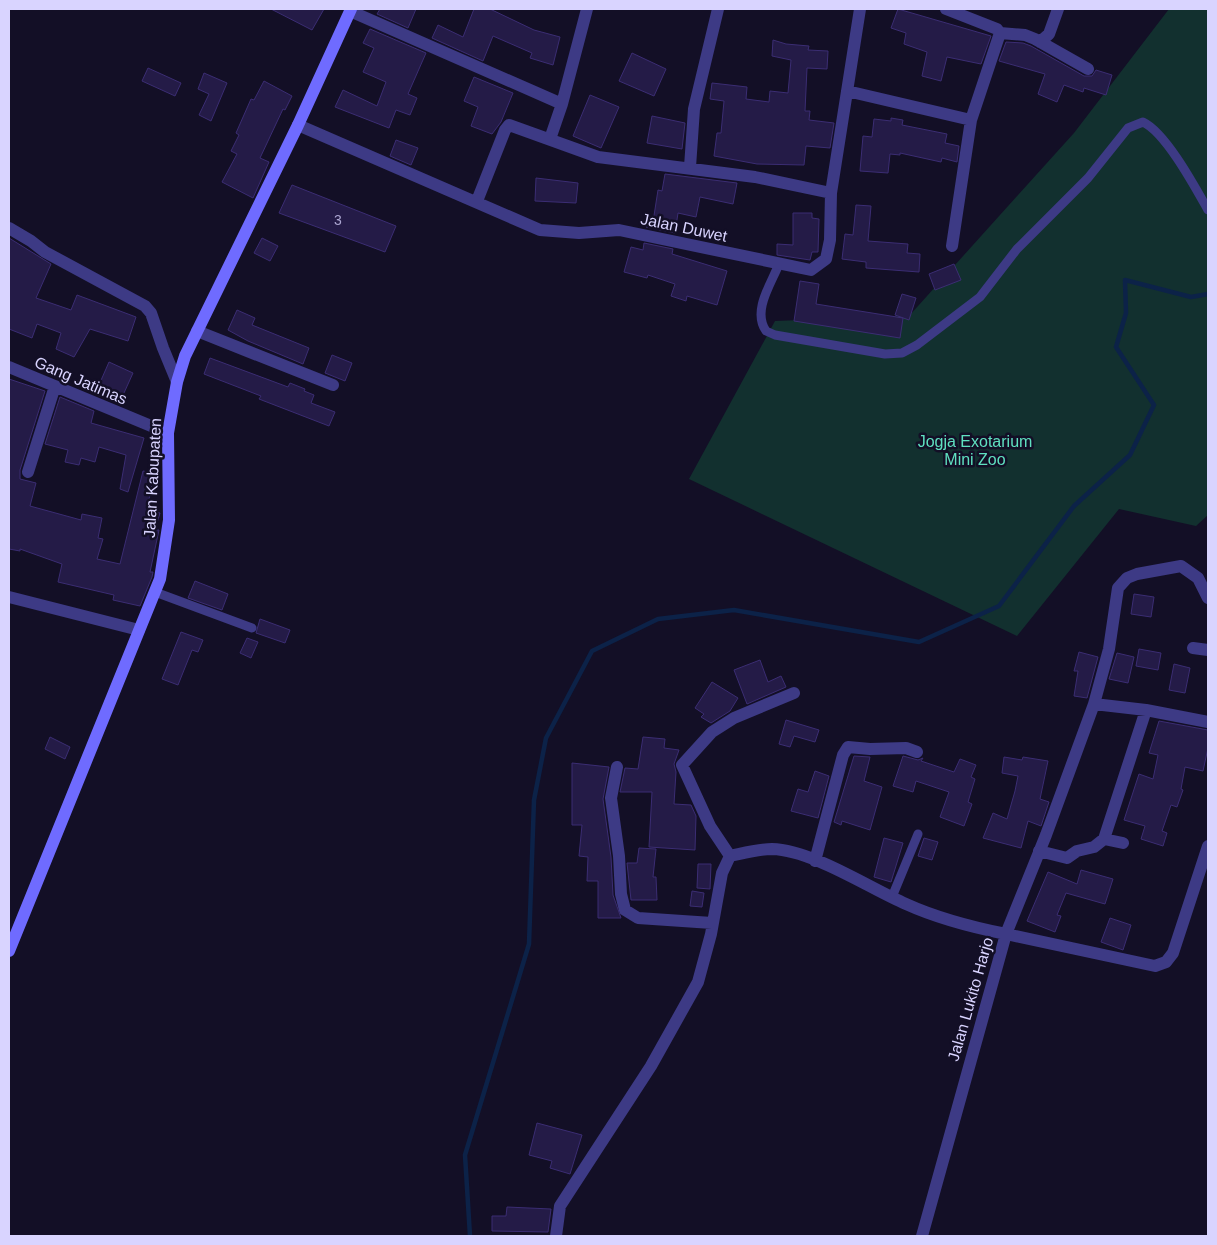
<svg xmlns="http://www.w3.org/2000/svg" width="1217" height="1245" viewBox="0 0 1217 1245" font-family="Arial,sans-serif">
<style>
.green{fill:#12302f}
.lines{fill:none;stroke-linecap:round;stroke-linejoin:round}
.stream{stroke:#0c2248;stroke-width:4.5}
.building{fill:#241b47;stroke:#3b2d73}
.lane{stroke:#3d3a85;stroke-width:9}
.street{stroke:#3d3a85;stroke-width:12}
.secondary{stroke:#6f6bff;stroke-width:12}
.labels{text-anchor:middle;stroke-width:5;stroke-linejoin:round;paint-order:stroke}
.number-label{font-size:14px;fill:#aca6d1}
.street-label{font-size:16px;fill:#d9d4ff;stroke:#130f26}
.park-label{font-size:16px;fill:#5fe0c0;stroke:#130f26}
</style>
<rect width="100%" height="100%" fill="#130f26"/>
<!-- green -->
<path class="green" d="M1169,9H1208V515L1196,526L1119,509L1017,636L689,479L775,321L909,316L1074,133Z"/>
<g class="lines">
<!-- stream -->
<path class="stream" d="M470,1236L465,1155L529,944L534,800L546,738L592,651L658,619L734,610L919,642L999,606L1074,506L1130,455L1154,405L1116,347L1126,313L1125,280L1191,297L1208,294"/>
</g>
<!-- building -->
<path class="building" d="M271,9H324L312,30Z
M380,9H416L408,28L377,14Z
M474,9H490L534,30L560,37L553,65L530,58L532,53L493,36L483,61L432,38L438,25L463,37Z
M898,9L991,36L981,64L947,57L941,81L922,76L927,52L904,44L906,33L891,28Z
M370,29L426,53L408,94L417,98L410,115L396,110L389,128L335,107L343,90L377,106L386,82L363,72L374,48L363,43Z
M773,40L786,44L809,46L808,50L828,51L827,69L807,68L805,111H810L809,120L834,123L830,148L806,146L804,165L757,164L714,156L717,133H721L724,101L710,99L712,83L747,87L746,99L769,102L770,91L788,93L791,60L772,56Z
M1006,42L1023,43L1031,46L1084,76H1092L1096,70L1112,75L1106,95L1084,88L1083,92L1064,85L1057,102L1038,94L1045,74L999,61Z
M632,53L666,69L654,96L619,81Z
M148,68L181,83L175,96L142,81Z
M204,73L227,83L211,121L199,115L209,94L198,89Z
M474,77L513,93L501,122L492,134L471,126L478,107L464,101Z
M264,81L292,96L285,110L283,109L260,158L269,162L253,198L222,182L237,154L231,151L239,135L236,133L251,99L254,100Z
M590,95L619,107L601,148L573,136Z
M652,116L685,123L682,149L647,143Z
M891,118L903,120L902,125L947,134L945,143L959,146L957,162L942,158L941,162L900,153V155L890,154L888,173L860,171L863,136L872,137L874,119L891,121Z
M396,140L418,148L411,165L390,156Z
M665,174L737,183L733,204L700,197L696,217L678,213L675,233L646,227L647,221L653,222L658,190L662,191Z
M536,178L578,183L576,203L535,201Z
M292,185L396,226L385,252L279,213Z
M856,205L871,206L868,241L908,244L907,253L920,254L919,272L866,268V262L842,259L845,234L853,235Z
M793,213H812V218L819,219L818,252H812L810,260L777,255V244L793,245Z
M9,238L51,264L36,298L71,310L77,295L136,317L128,341L90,329L74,357L56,349L61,333L37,324L32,338L9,329Z
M262,238L278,246L270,261L254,253Z
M644,243L673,249L672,254L727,271L717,305L687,296L686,301L671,296L675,284L648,275L647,278L624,272L631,247L643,250Z
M954,264L961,280L935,290L929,274Z
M800,281L819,284L816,304L903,318L900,338L794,321Z
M902,294L916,298L909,320L895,315Z
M237,310L255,318L252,325L309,348L303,364L248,341L228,330Z
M332,355L352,363L345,381L325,373Z
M210,358L288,387L290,383L305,389L304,391L314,395L311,403L335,412L329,426L259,399L261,396L204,374Z
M109,362L133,373L119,404L95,394Z
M9,379L45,391L20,470V479L36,483L30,506L81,520L82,514L102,518L98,538L103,539L97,559L120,564L143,471L154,473L147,510L160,513L155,530H159L150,572H153L152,577L140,606L113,600L114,595L58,582L62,564L20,549V551L9,549Z
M60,397L94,411L91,423L144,438L128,492L120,489L126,455L99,447L95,462L81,458L79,465L65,462L68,450L45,444Z
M195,581L228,594L222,610L188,598Z
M1134,594L1154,597L1151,617L1131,614Z
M260,619L290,630L285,643L256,633Z
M181,632L203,640L198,652L192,650L178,685L162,679Z
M247,638L258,642L251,658L240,653Z
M1139,649L1161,653L1158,670L1136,666Z
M1079,652L1098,657L1087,698L1074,696L1078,671H1074Z
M1117,653L1134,657L1128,683L1109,679Z
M760,660L768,682L781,676L786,687L747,704L734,670Z
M1174,664L1190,668L1185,693L1169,690Z
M712,682L738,698L730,711L711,723L701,717L704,714L695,708Z
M786,720L819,730L815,742L794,736L790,747L779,744Z
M1159,721L1208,730V748L1203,771L1185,767L1181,789L1183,790L1177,807L1171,805L1162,831L1167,833L1163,846L1141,839L1145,826L1124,820L1139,774L1153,779L1158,755L1149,753Z
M50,737L70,747L65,759L45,749Z
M643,737L665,739L664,748L679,750L674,764L676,772L674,804L691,805L696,816L695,850L649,847L652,792H620L625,768L638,769Z
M854,756L870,757L864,781L882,787L870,830L842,821L841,825L834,822Z
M903,756L918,760L923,758L921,761L954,772L960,759L976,765L971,777L975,779L968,802L972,804L964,826L940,817L949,792L916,781L913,792L893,786Z
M1004,757L1022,760L1023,757L1048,761L1040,799L1049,802L1041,826L1028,821L1021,848L983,838L993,813L1007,819L1015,791L1018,776L1002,773Z
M572,763L609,767L603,799L611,857L613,895L621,918H598V881H587L588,857L579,856L582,825H572Z
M815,771L829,776L818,818L791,811L798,789L808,792Z
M884,838L903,843L891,882L874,877Z
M924,838L938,842L932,860L918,856Z
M639,848L656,849L653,877H656L657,900H631L627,863H637Z
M698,864H711L710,889L697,888Z
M1081,870L1113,879L1105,904L1066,893L1057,915L1061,916L1055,932L1027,921L1048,872L1077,884Z
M692,891L704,893L702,907L690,906Z
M1110,918L1131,925L1123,950L1101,942Z
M537,1123L582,1135L570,1174L550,1168L552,1161L529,1155Z
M507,1207L551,1209L548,1232L492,1231V1216H506Z"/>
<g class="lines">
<!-- lane -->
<path class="lane" d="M779,264C771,284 752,311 766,331L775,335L885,354L902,353L917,345L980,297L1017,249L1088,178L1128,128L1143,122C1166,133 1195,187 1208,210
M155,592L252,628
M892,897L918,834"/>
<!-- street -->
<path class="street" d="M946,9L997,29L1000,33L1025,35L1035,39L1088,69
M350,11L562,104
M1040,42L1049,34L1058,9
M847,91L971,120
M298,125L540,230L579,233L619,230L811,270L826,259L830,240L831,193L860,9
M550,139L562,104L587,9
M690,167L694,109L718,9
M477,201L505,130L509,125L598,157L755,177L831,193
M9,228L31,241L45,252L145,306L151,313L163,348L177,382
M952,246L971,120L1000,33
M197,331L333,385
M9,367L168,433
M28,472L55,386
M9,597L139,630
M1193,648L1208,650
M1094,704L1146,710L1208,722
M617,767L611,798L619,856L621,894L625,910L638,918L712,923
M1104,839L1146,710
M1039,851L1067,858L1077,851L1094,847L1104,839L1123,843
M730,856L710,826L682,765L712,732L734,718L794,693
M815,861L843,755L848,747L870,749L906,748L917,752
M556,1236L560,1206L651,1066L698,982L711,934L722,873L730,856C744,853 758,849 772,849C812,850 869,888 906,904C939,919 971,927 1006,934L1046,835L1094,704L1109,649L1118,588L1127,578L1137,574L1181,566L1198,578L1208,598
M922,1236L1006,934L1155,966L1166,962L1173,953L1208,846"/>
<!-- secondary -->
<path class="secondary" d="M9,951L160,579L169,520L168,433L177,382L185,356L298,125L351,9"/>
</g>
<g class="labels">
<!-- number labels -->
<g class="number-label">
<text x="338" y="225">3</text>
</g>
<!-- street labels -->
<g class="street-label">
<text transform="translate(684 227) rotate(12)" y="6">Jalan Duwet</text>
<text transform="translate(81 380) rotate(23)" y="6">Gang Jatimas</text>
<text transform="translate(152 478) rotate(-87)" y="6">Jalan Kabupaten</text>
<text transform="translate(970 999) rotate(-74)" y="6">Jalan Lukito Harjo</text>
</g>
<!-- park labels -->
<g class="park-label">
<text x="975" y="447">Jogja Exotarium<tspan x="975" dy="18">Mini Zoo</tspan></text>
</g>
</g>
<!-- border -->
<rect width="1217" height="1245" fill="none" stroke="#d9d4ff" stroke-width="20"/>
</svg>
